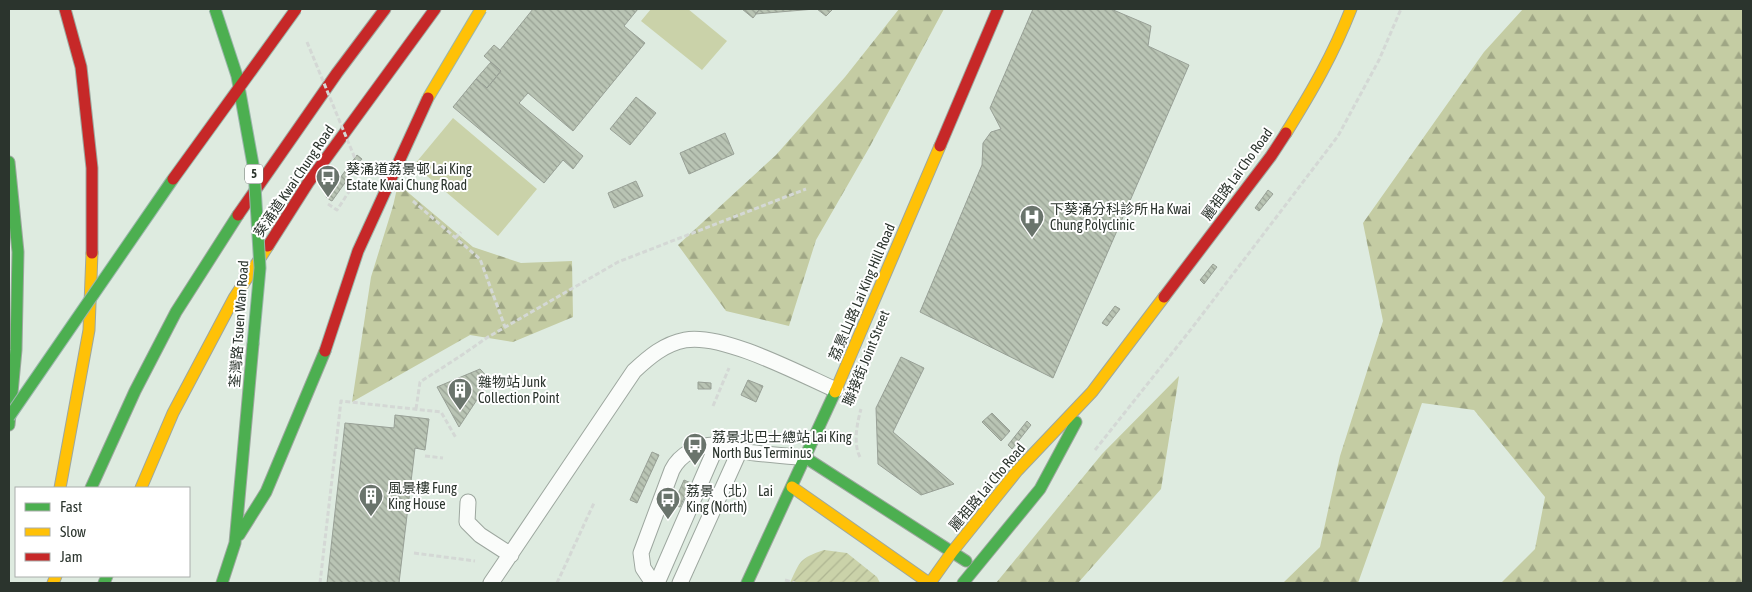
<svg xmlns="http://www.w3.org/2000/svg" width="1752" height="592" viewBox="0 0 1752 592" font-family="'Asap Condensed','Noto Sans TC',sans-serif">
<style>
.forest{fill:url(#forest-firs)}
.garden{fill:url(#garden-furrows)}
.pitch{fill:#cad2a9}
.building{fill:url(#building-back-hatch);stroke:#98a096}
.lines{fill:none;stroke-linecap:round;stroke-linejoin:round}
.lane-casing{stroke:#9da79f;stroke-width:17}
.fast-casing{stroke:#9da79f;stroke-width:13}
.slow-casing{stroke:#9da79f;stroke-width:13}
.jam-casing{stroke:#9da79f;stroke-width:13}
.path{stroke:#d4d8d5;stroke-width:3;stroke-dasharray:5 2.5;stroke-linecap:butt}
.lane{stroke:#fafcfa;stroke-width:15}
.fast{stroke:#4caf50;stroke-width:11}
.slow{stroke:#ffc107;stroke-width:11}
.jam{stroke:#c62828;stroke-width:11}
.fast-bridge-casing{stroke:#9ab5aa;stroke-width:13;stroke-linecap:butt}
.slow-bridge-casing{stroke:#9ab5aa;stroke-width:13;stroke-linecap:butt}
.jam-bridge-casing{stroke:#9ab5aa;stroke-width:13;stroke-linecap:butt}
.path-bridge{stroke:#d4d8d5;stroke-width:3;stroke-dasharray:5 2.5;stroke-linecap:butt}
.fast-bridge{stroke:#4caf50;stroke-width:11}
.slow-bridge{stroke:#ffc107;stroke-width:11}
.jam-bridge{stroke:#c62828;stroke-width:11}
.labels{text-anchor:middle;stroke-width:4;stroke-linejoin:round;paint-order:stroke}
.shield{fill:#fff;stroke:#6b716c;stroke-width:1}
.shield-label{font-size:12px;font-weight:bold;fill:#2b342d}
.poi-label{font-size:14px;fill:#2b342d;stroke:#fff;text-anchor:start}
.street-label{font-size:14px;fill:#2b342d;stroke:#fff}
</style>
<defs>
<pattern id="forest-firs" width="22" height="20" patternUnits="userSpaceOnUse" patternTransform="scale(1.25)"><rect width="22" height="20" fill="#c4cca3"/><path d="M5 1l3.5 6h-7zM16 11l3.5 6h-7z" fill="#9fa685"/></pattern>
<pattern id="garden-furrows" width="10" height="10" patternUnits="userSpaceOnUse" patternTransform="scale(1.25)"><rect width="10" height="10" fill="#cad2a9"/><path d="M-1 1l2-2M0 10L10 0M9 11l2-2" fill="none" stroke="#aeb592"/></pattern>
<pattern id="building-back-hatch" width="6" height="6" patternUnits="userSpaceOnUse" patternTransform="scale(1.25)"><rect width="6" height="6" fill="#b9c4b4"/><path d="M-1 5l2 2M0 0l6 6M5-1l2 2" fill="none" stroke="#97a093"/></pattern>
</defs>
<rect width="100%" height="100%" fill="#deebe0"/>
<!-- forest -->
<path class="forest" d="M899,9H944L869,148L816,240L789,326L726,311L678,245L776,155L845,77Z
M1523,9H1743V583H1501L1535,549L1545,497L1474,410L1422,403L1358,583H1283L1320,547L1340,456L1383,321L1363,223L1484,52Z
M398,184L473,247L521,263L572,261L573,317L513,342L470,335L352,402L371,277L393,206Z
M1179,376L1161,489L1078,583H996L1102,454Z"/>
<!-- garden -->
<path class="garden" d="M824,550L847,553L877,577L880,583H790C800,561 800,558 824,550Z"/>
<!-- pitch -->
<path class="pitch" d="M651,9H688L727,41L702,70L641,21Z
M453,118L537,189L498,236L414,165Z"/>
<!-- building -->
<path class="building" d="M533,9H638L624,26L645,43L573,131L528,93L519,103L583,156L573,169L563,160L544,183L453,107L476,79L487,88L501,71L484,56L494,45L500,50Z
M742,9H760L753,18Z
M760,9H815L755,14Z
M817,9H833L826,16Z
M1033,9H1111L1151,26L1148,46L1189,65L1053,378L920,312L982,165L983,143L991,132L1001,129L990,108Z
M491,62L501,71L487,88L476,79Z
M636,97L656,113L630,145L610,129Z
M725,133L734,154L689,174L680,153Z
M357,155L362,159L332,201L330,200L326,197Z
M636,181L643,196L614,208L608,193Z
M1268,190L1273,194L1259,211L1255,208Z
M1213,264L1217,267L1204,284L1200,280Z
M1115,306L1120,309L1107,326L1102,323Z
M901,357L924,368L893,432L954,484L921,495L878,464L876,408Z
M480,369L490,380L459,427L437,387Z
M748,380L763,386L756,402L741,395Z
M698,382L711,383V389H698Z
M992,413L1010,431L1001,441L982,422Z
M395,415L429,419L425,450L415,448L399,583H327L345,423L394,428Z
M1027,421L1031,425L1012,449L1008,445Z
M652,452L659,455L637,503L630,500Z
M684,480L691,483L680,507L673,505Z"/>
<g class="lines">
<defs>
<path id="lane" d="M468,502L467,522L480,535L511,555
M491,583L634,371C649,357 664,344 685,340C723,333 800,374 836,390
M653,583L643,568L641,553L672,470C680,454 699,444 717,445C730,446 743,452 755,453C772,455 789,456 806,458
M657,583L717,445
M680,583L740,450"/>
<path id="fast" d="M9,162L18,252L16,350L9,425
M806,458L966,561
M91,488L135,391L176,312L238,215
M239,535L266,492L325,351
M104,583L107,576
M222,583L235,543L253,344
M747,583L835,392
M963,583L1040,489L1076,422"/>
<path id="slow" d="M1286,133C1312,91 1333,55 1351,9
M835,392L940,146
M792,487L929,583
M60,488L89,330L92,253
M141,488L173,413L234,298L268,246
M53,583L56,576
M930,583L952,552L1017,471L1092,392L1164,297"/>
<path id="jam" d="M65,9L81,67L92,168V253
M940,146L998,9
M238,215L337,73L385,9
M268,246L308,183L435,9
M1164,297L1271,156L1286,133"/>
</defs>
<!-- lane casing -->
<use href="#lane" class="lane-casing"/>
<!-- fast casing -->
<use href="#fast" class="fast-casing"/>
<!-- slow casing -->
<use href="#slow" class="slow-casing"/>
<!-- jam casing -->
<use href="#jam" class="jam-casing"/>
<!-- path -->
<path class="path" d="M413,201L480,259L505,327
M328,204L337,210L354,184
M455,238L461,232
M713,406L729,368
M416,409L420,382L459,357L488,337L618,262L806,189
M1095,450L1192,328L1338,136L1379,60L1401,9
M425,456L443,458
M860,457C853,444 857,423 861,409
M414,553L475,561
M785,580L795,583
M320,583L341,401L441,412L456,438
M557,583L594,503"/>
<!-- lane -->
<use href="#lane" class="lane"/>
<!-- fast -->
<use href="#fast" class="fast"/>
<!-- slow -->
<use href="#slow" class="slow"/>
<!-- jam -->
<use href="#jam" class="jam"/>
<defs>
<path id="fast-bridge" d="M215,9L237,76L254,170L260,268L253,344
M9,417L173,179"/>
<path id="slow-bridge" d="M428,98L481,9"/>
<path id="jam-bridge" d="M173,179L296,9
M325,351L358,251L428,98"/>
</defs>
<!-- fast-bridge casing -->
<use href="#fast-bridge" class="fast-bridge-casing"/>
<!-- slow-bridge casing -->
<use href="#slow-bridge" class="slow-bridge-casing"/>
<!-- jam-bridge casing -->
<use href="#jam-bridge" class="jam-bridge-casing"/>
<!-- path-bridge -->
<path class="path-bridge" d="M307,42L361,173"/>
<!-- fast-bridge -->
<use href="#fast-bridge" class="fast-bridge"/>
<!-- slow-bridge -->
<use href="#slow-bridge" class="slow-bridge"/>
<!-- jam-bridge -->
<use href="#jam-bridge" class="jam-bridge"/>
</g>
<!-- icons -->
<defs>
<symbol id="bus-pin" viewBox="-11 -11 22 30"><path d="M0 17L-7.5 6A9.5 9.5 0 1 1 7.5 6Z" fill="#6a746c" stroke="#fff"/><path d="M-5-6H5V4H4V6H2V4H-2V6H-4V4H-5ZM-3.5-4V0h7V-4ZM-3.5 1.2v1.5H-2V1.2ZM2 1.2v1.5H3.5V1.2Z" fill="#fff"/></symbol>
<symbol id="hospital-pin" viewBox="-11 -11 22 30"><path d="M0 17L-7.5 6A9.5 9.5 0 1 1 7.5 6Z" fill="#6a746c" stroke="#fff"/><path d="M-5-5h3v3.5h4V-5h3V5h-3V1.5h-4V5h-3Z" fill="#fff"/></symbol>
<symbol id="building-pin" viewBox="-11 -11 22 30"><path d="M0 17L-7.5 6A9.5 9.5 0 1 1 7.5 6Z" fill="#6a746c" stroke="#fff"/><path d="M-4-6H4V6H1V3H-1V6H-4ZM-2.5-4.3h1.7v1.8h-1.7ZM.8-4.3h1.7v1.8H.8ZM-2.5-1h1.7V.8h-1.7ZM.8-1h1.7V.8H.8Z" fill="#fff"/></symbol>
</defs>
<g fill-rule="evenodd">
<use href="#bus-pin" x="314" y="163" width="28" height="38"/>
<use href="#hospital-pin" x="1018" y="203" width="28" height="38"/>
<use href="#building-pin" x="446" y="376" width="28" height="38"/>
<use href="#bus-pin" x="681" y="431" width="28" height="38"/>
<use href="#building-pin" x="357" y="482" width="28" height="38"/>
<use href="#bus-pin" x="654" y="485" width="28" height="38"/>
</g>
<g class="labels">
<!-- shield labels -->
<rect class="shield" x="245" y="164.5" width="18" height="19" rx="4"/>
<g class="shield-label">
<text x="254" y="178">5</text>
</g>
<!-- poi labels -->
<g class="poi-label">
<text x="346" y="174">葵涌道荔景邨 Lai King<tspan x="346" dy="16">Estate Kwai Chung Road</tspan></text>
<text x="1050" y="214">下葵涌分科診所 Ha Kwai<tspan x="1050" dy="16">Chung Polyclinic</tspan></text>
<text x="478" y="387">雜物站 Junk<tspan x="478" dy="16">Collection Point</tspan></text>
<text x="712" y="442">荔景北巴士總站 Lai King<tspan x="712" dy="16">North Bus Terminus</tspan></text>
<text x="388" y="493">風景樓 Fung<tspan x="388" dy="16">King House</tspan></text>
<text x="686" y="496">荔景（北） Lai<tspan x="686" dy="16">King (North)</tspan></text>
</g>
<!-- street labels -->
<g class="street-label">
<text transform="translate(1237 174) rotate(-54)" y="5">麗祖路 Lai Cho Road</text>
<text transform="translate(294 181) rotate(-56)" y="5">葵涌道 Kwai Chung Road</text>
<text transform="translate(862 292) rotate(-67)" y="5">荔景山路 Lai King Hill Road</text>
<text transform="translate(239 324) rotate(-86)" y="5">荃灣路 Tsuen Wan Road</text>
<text transform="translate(866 358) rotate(-68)" y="5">聯接街 Joint Street</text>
<text transform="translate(987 487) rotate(-50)" y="5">麗祖路 Lai Cho Road</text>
</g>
</g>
<!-- border -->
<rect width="1752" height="592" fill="none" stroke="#2b342d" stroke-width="20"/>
<!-- legend -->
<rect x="15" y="487" width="175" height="90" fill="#ffffff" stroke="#aaaeab"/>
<rect x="25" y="503" width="25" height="8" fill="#4caf50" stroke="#aaaeab"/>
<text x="60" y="512" font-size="15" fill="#2b342d">Fast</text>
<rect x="25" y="528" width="25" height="8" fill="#ffc107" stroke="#aaaeab"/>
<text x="60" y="537" font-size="15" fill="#2b342d">Slow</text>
<rect x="25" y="553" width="25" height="8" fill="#c62828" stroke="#aaaeab"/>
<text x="60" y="562" font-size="15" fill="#2b342d">Jam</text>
</svg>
